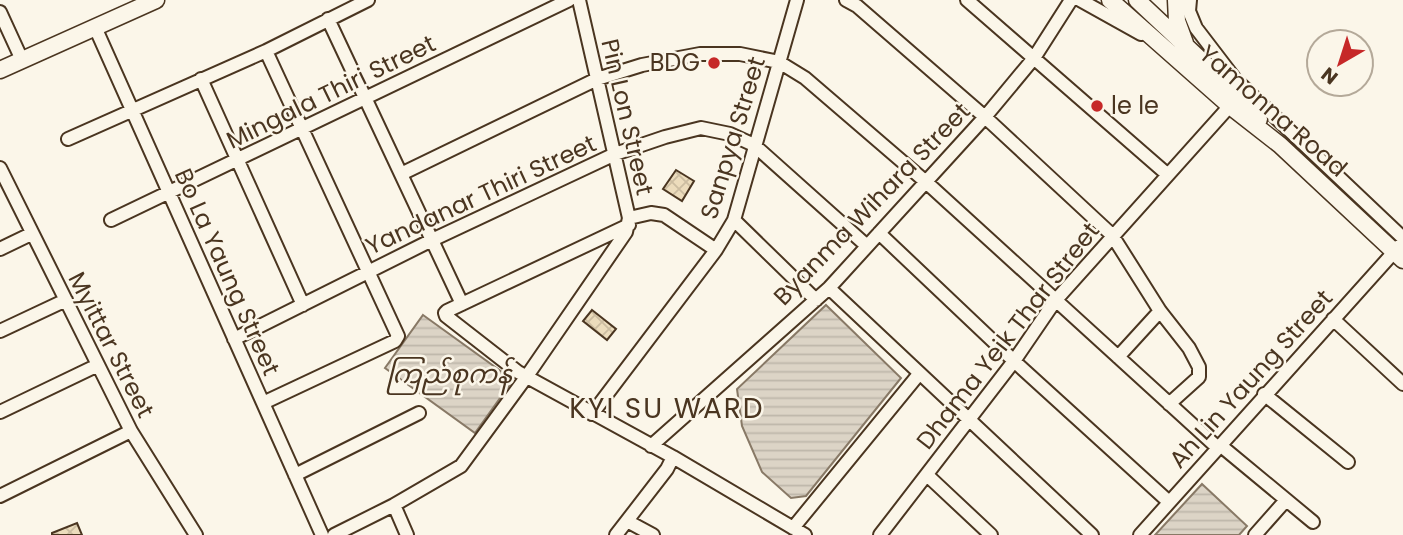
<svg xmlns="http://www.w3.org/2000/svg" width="1403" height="535" viewBox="0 0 1403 535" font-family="Poppins,'Noto Sans Myanmar',sans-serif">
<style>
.water{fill:url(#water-rules);stroke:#887966;stroke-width:2}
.building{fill:url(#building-cross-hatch);stroke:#4a3520;stroke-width:2}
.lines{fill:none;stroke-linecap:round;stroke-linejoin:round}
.minor-casing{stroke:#4a3520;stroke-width:16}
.major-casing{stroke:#4a3520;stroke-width:19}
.minor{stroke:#fbf6e9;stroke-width:12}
.major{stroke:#fbf6e9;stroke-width:16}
.poi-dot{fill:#c62828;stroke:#fbf6e9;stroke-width:2.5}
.labels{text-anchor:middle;stroke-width:5;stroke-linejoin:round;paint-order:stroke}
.poi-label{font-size:24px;fill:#4a3520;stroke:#fbf6e9;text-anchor:end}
.street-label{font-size:24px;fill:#4a3520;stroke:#fbf6e9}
.water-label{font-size:26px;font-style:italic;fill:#4a3520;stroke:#fbf6e9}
.quarter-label{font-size:28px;letter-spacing:2px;fill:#4a3520;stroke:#fbf6e9}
</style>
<defs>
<pattern id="water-rules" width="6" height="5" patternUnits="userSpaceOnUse" patternTransform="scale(1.75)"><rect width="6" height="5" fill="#dcd4c6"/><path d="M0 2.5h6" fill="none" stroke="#beb7aa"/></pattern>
<pattern id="building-cross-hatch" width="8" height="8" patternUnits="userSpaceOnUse" patternTransform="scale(1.75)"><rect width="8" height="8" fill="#ecdcbc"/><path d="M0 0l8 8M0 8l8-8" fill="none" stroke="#ccbda1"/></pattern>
</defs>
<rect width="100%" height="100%" fill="#fbf6e9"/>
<!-- water -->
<path class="water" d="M826,305L901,378L806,496L791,498L762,472L742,426L737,389Z
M423,315L513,380L475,433L385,368Z
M1202,484L1247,526L1239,535H1155Z"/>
<!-- building -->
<path class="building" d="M676,170L694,181L682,201L663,189Z
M592,310L616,329L607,340L583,321Z
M77,523L82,535H52V533Z"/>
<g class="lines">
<defs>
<path id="minor" d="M846,0L857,6L985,117L1112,235L1160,311L1189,348L1199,367V377L1169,404
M967,0L1168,175
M1080,0L1141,34
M1190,0L1189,11L1196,28L1235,79L1403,238
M0,12L22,60
M328,19L462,304
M95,27L322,535
M201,79L303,305
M68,139L266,51L368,0
M0,168L131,431L196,535
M401,174L597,79L642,65L700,54H740L779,62L805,78L926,182L1218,448
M629,218L651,213L664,215L716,250
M111,220L569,0
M734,220L816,300
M629,225L447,311L445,313L446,316L518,372L673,457L805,535
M879,233L1014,361L1169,502
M0,249L31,234
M829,288L1092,535
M1333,319L1403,384
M0,331L66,300
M234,339L432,240L615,154L665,137L701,128L730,134L754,145L867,246
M1118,357L1160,311
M1264,394L1348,462
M263,403L395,341L398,336L266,51
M0,412L98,365
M592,414L716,250L734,220L797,0
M1220,445L1313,522
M651,446L829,288L985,117L1034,58L1071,0
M295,475L419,413
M927,475L991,535
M0,496L131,431
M394,505L407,535
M627,521L653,535
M793,528L919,374
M334,535L394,505L461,466L527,376L626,232L629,218L579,0
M616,535L667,469L673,457
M880,535L1014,361L1055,301L1245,89
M1140,535L1403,242
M1255,535L1286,500"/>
<path id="major" d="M1110,0L1230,106L1280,145L1403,260
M1137,0L1239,96L1259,119
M1176,0L1177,21L1185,43
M0,70L156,0"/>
</defs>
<!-- minor casing -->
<use href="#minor" class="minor-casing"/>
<!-- major casing -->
<use href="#major" class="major-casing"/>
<!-- minor -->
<use href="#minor" class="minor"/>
<!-- major -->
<use href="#major" class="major"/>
</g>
<!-- markers -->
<g class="poi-dot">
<circle cx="714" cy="63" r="7"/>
<circle cx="1097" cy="106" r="7"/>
</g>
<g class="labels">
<!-- poi labels -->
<g class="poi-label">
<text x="700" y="71">BDG</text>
<text x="1111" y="114" text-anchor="start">le le</text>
</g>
<!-- street labels -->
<g class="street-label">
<text transform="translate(331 92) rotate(-26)" y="8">Mingala Thiri Street</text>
<text transform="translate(1273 111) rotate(41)" y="8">Yamonna Road</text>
<text transform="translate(627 117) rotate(77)" y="8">Pin Lon Street</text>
<text transform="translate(733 138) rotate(-73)" y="8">Sanpya Street</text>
<text transform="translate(481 195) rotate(-25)" y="8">Yandanar Thiri Street</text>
<text transform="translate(872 204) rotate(-46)" y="8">Byanma Wihara Street</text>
<text transform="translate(227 272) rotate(66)" y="8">Bo La Yaung Street</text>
<text transform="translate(1008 336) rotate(-52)" y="8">Dhama Yeik Thar Street</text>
<text transform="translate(111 345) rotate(63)" y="8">Myittar Street</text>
<text transform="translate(1251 379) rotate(-48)" y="8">Ah Lin Yaung Street</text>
</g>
<!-- water labels -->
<g class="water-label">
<text x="449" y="383">ကြည်စုကန်</text>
</g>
<!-- quarter labels -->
<g class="quarter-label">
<text x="667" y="418">KYI SU WARD</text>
</g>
</g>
<!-- north arrow -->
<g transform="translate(1340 63) rotate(219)"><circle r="33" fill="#fbf6e9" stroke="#b4a999" stroke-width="2"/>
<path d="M0-5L12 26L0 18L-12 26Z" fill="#c62828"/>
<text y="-10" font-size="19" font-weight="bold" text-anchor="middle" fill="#4a3520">N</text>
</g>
</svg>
